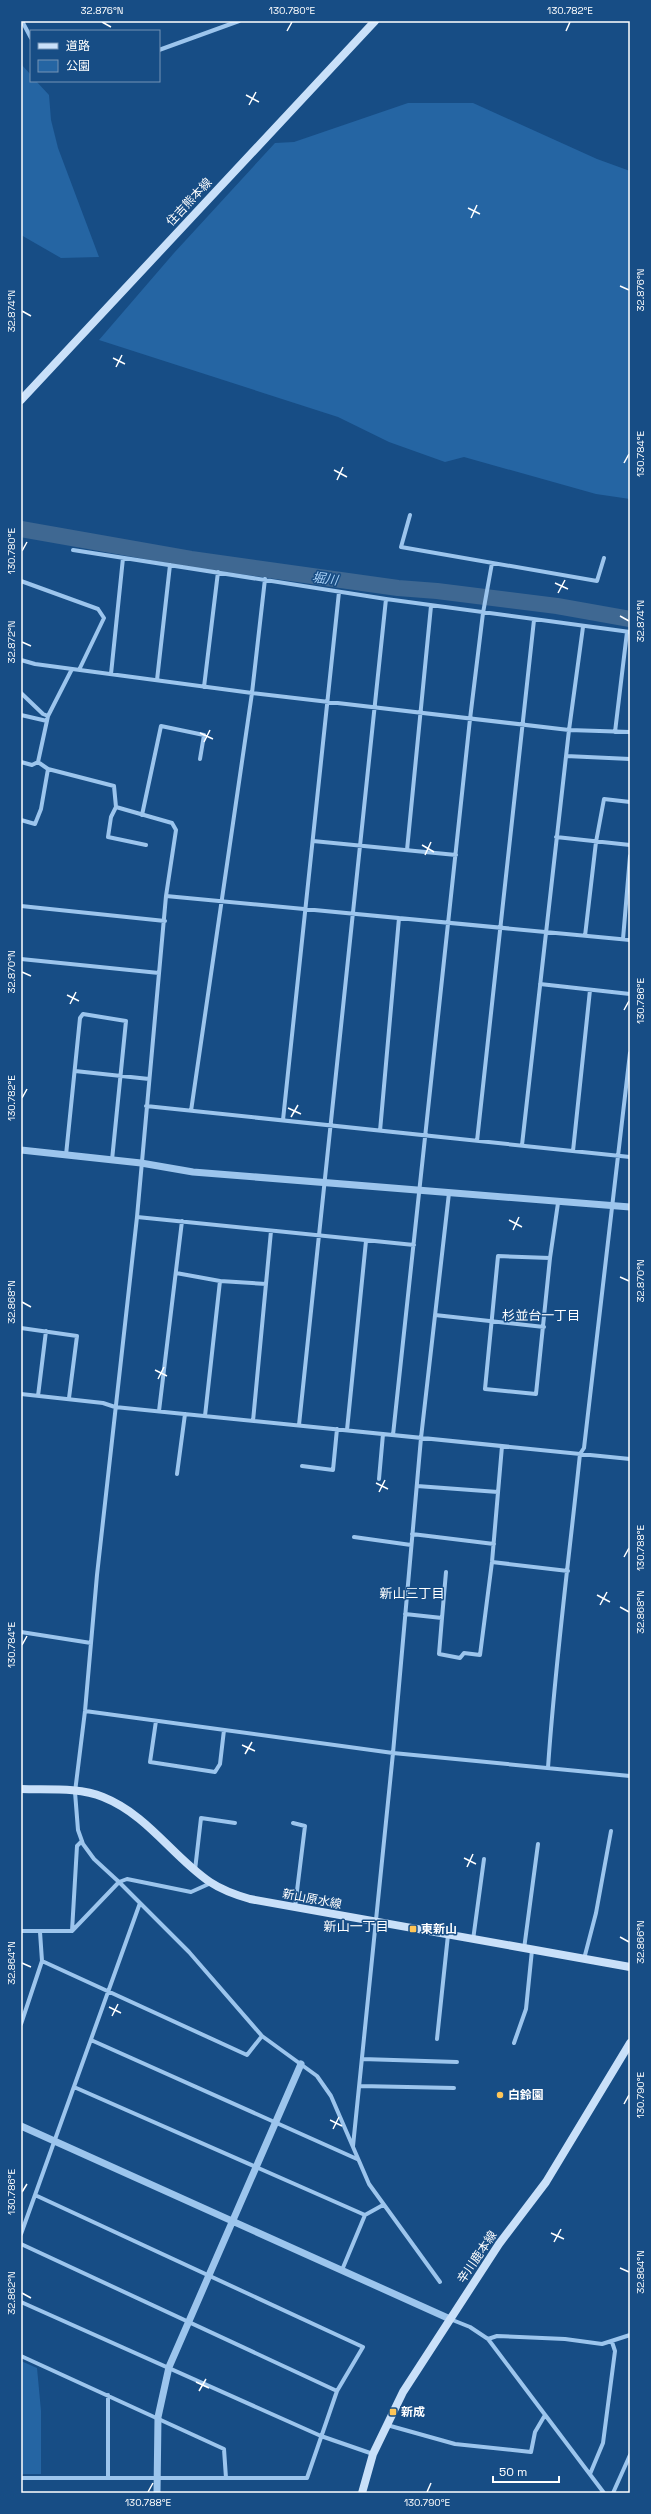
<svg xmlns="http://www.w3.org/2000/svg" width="651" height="2514" viewBox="0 0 651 2514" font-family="'Space Grotesk','Noto Sans JP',sans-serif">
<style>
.green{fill:#2565a3}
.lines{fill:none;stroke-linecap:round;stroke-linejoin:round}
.river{stroke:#3f6892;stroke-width:16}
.minor{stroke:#9cc5ed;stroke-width:4}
.tertiary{stroke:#9cc5ed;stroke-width:7}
.secondary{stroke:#c9e0f9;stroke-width:8}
.ticks{fill:none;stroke:#fff;stroke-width:1.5}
.poi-dot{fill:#ffc658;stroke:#174d85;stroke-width:1.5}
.labels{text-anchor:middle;stroke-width:3;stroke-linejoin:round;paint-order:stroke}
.street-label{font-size:12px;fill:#fff;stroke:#174d85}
.poi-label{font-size:12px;font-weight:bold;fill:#fff;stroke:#174d85;text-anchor:start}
.water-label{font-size:13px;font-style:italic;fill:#a7cff5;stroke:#174d85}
.neighbourhood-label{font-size:13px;fill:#fff;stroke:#174d85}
.neatline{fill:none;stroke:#fff;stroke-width:1.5}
.ticks-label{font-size:10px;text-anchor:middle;fill:#fff}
</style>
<rect width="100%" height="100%" fill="#174d85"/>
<!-- green -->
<path class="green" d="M21,64L31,75V81H36L49,95L51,120L58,148L99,257L61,258L21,235Z
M408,103H473L597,159L630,171V499L596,494L464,457L445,462L389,442L338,417L99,340L174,253L275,143L294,142Z
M21,2361L37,2368L41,2411V2474H21Z"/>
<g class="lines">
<!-- river -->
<path class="river" d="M21,529L191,559L398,588L437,591L557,606L630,619"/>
<!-- minor -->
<path class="minor" d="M22,21L31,38
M159,50L239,21
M410,515L401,547L597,581L604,558
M73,550L386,599L630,632
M21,581L98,609L104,618L79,670
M21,660L35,664L252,693L569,730L630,732
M111,674L123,558
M157,680L170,565
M204,687L218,572
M21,693L43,714L48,716L38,762L48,769L114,786L116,807L172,823L176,830L166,896L137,1217L97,1575L85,1711L75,1792L78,1830L83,1844L94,1859L119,1882L127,1879L191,1892L211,1883
M21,715L47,721
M48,716L72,669
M615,732L627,632
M566,756L630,759
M21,762L32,765L38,762
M116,807L111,817L108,837L146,845
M142,815L161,726L204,735L200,759
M21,820L35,824L41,809L48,769
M556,837L630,845
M313,841L456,855
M407,850L431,606
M166,896L630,940
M21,906L165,921
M585,936L596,842L604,799L630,802
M623,939L630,856
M21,959L159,973
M540,984L630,994
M75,1071L149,1079
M146,1106L630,1157
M191,1111L252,693L265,579
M283,1120L339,592
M380,1131L399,918
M477,1141L534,620
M522,1145L569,730L583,627
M573,1151L590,990
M66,1155L80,1018L83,1014L126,1021L112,1160
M137,1217L414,1245
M498,1256L550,1258L536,1394L485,1389Z
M550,1258L558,1203
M176,1273L220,1281L205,1416
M220,1281L266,1284
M435,1315L544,1327
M21,1328L77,1336L69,1398
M21,1394L103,1403L115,1407L630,1459
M38,1396L46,1331
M159,1411L182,1221
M253,1421L271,1231
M299,1425L386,599
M347,1430L366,1241
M393,1435L470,719L483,613L492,563
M302,1466L333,1470L337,1429
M177,1474L185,1414
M379,1479L383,1434
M417,1486L498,1492
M412,1534L494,1544
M354,1537L411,1545
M492,1562L568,1571
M405,1614L442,1618L446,1572
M442,1618L439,1654L460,1658L464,1653L480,1655L492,1562L502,1446
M21,1632L91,1643
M85,1711L393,1753L630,1776
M156,1721L150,1762L215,1772L220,1764L224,1730
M548,1768C555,1663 569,1559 580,1454L584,1448L630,1053
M293,1823L305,1826L295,1907
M195,1870L201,1818L235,1823
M21,1931H72L119,1882L189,1952L262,2036L317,2076L331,2096L369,2184L440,2282
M72,1931L77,1846L82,1841
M473,1940L484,1859
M524,1949L538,1844
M584,1959L596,1913L611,1831
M42,1961L247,2055L262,2036
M21,2024L42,1961L40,1932
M437,2039L448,1935
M91,2040L357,2159
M514,2043L526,2009L532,1950
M362,2059L457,2062
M360,2086L454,2088
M74,2087L365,2215
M353,2146L393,1753L421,1438L449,1193
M21,2234L140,1903
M21,2244L337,2391
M342,2270L365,2215L383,2205
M21,2302L321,2436L373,2454
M450,2319L470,2327L488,2339L604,2493
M488,2339L497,2336L565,2339L602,2344L630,2335
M21,2356L224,2449L226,2478
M108,2395V2478
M387,2425L455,2444L531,2452L535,2432L545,2415
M590,2474L603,2443L615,2351L612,2342
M21,2478H307L337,2391L363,2347L35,2195
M613,2493L630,2455"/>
<!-- tertiary -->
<path class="tertiary" d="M21,1150L141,1163L193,1172L630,1207
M21,2126L450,2319
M157,2493L158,2417L169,2367L301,2064"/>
<!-- secondary -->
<path class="secondary" d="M21,400L375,21
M21,1789C47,1790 79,1787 103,1797C148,1815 172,1856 210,1882C222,1890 236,1895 250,1899L630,1967
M362,2493L373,2454L403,2392L499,2244L546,2182L630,2043"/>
</g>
<!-- ticks -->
<path class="ticks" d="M102,22L111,27M287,31L292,22M566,31L570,22M246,95L259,102M249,105L256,92M468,208L480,214M471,218L477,205M620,286L629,290M22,311L31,316M113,358L125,364M116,367L122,355M624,463L629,454M334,470L347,477M337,480L343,467M22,551L27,542M555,583L568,589M558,593L565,580M620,616L629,621M22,642L31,646M200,733L213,739M204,742L210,730M422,845L434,852M425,855L431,842M22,972L31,976M67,995L79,1001M70,1004L76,992M624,1010L629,1001M22,1098L27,1089M288,1108L301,1114M291,1117L298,1105M509,1220L522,1227M513,1230L519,1217M620,1277L629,1281M22,1302L31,1307M155,1370L167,1376M158,1379L164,1367M376,1483L388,1489M379,1492L385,1480M624,1557L629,1548M597,1595L610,1602M600,1605L607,1592M620,1607L629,1612M22,1645L27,1636M242,1745L255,1751M245,1754L252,1742M464,1858L476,1864M467,1867L473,1854M620,1937L629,1942M22,1963L31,1967M109,2007L121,2013M112,2016L118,2004M624,2104L629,2095M330,2120L342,2126M333,2129L339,2117M22,2192L27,2184M551,2233L564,2239M554,2242L561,2229M620,2268L629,2272M22,2293L31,2298M196,2382L209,2388M199,2391L206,2379M148,2492L153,2483M427,2492L431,2483"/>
<!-- markers -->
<g class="poi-dot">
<rect x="409" y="1925" width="8" height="8" rx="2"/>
<circle cx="500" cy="2095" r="4"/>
<rect x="389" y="2408" width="8" height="8" rx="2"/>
</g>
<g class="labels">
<!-- street labels -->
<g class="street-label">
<text transform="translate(189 202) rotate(-47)" y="4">住吉熊本線</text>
<text transform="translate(312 1899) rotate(11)" y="4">新山原水線</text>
<text transform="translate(477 2257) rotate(-56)" y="4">辛川鹿本線</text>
</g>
<!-- poi labels -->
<g class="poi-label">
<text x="421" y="1933">東新山</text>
<text x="508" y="2099">白鈴園</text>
<text x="401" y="2416">新成</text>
</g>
<!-- water labels -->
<g class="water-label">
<text transform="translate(325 578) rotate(8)" y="5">堀川</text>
</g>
<!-- neighbourhood labels -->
<g class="neighbourhood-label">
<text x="541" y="1320">杉並台一丁目</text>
<text x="412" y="1598">新山三丁目</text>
<text x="356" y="1931">新山一丁目</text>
</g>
</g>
<!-- border -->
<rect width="651" height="2514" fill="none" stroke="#174d85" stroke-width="44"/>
<!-- legend -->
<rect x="30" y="30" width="130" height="52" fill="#174d85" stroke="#7494b6"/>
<rect x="38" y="43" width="20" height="6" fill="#c9e0f9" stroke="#7494b6"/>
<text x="66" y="50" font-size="12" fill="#ffffff">道路</text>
<rect x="38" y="60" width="20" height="12" fill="#2565a3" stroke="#7494b6"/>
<text x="66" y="70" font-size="12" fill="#ffffff">公園</text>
<!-- scale -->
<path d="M493 2476v6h66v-6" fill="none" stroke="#ffffff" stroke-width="2"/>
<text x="499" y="2476" font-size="12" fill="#ffffff" stroke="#174d85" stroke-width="3" paint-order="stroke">50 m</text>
<rect x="22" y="22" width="607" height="2470" class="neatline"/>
<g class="ticks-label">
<text x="102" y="14">32.876°N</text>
<text x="292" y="14">130.780°E</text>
<text x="570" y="14">130.782°E</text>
<text transform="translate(640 290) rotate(-90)" y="4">32.876°N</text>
<text transform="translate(11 311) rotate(-90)" y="4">32.874°N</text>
<text transform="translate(640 454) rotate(-90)" y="4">130.784°E</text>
<text transform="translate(11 551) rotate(-90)" y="4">130.780°E</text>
<text transform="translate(640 621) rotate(-90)" y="4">32.874°N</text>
<text transform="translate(11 642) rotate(-90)" y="4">32.872°N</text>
<text transform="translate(11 972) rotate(-90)" y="4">32.870°N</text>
<text transform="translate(640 1001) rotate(-90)" y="4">130.786°E</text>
<text transform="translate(11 1098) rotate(-90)" y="4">130.782°E</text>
<text transform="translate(640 1281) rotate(-90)" y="4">32.870°N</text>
<text transform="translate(11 1302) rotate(-90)" y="4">32.868°N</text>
<text transform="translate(640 1548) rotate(-90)" y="4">130.788°E</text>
<text transform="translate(640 1612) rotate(-90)" y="4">32.868°N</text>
<text transform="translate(11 1645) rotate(-90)" y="4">130.784°E</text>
<text transform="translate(640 1942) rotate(-90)" y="4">32.866°N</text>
<text transform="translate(11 1963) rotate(-90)" y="4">32.864°N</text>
<text transform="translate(640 2095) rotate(-90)" y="4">130.790°E</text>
<text transform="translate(11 2192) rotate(-90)" y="4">130.786°E</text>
<text transform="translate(640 2272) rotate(-90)" y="4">32.864°N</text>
<text transform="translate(11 2293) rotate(-90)" y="4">32.862°N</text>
<text x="148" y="2506">130.788°E</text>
<text x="427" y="2506">130.790°E</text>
</g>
</svg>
